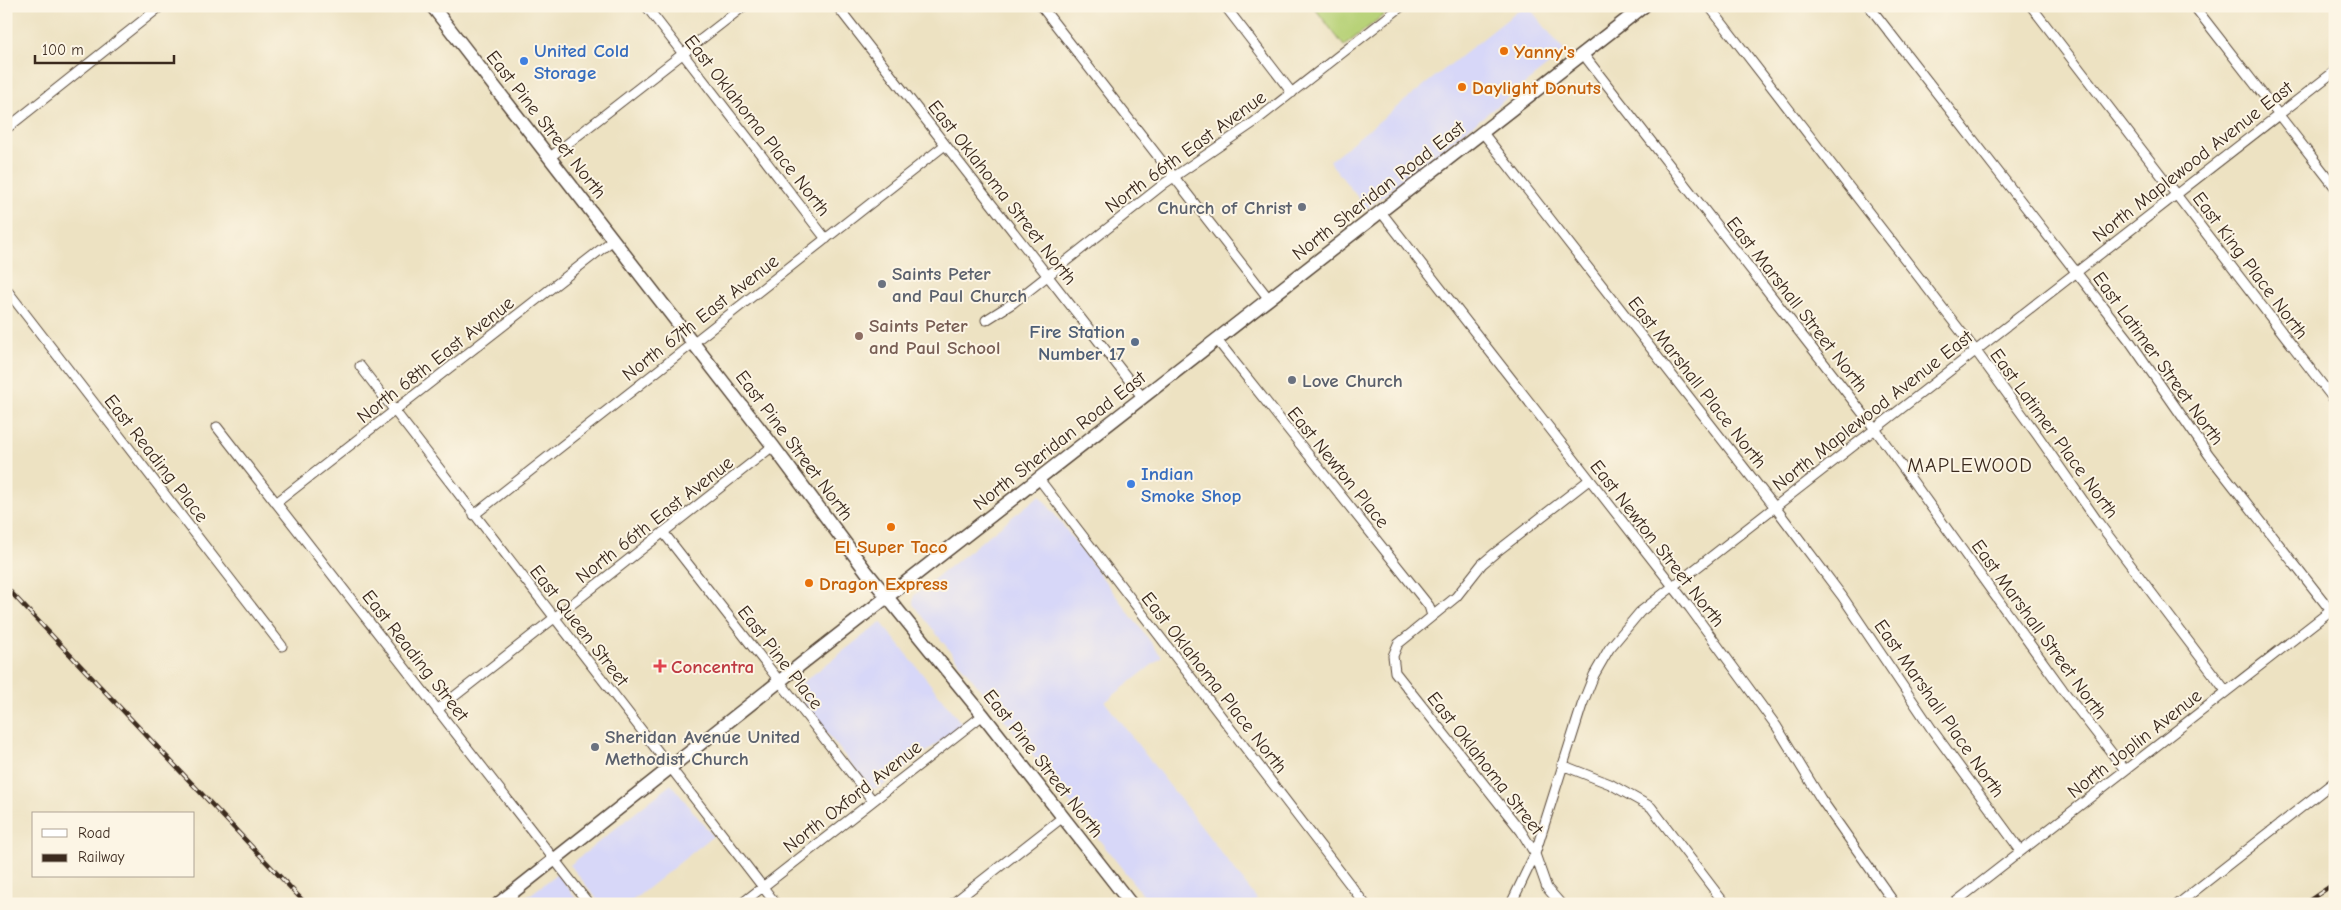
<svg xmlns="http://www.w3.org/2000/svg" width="2341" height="910" viewBox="0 0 2341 910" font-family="'Comic Neue',sans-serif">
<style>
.built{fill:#d7d7f8}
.green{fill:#b8d278;stroke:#7a7e4b}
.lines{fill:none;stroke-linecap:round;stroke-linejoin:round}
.street-casing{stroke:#564637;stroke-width:11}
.secondary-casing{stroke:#564637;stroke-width:15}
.street{stroke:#fff;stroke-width:9}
.secondary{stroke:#fff;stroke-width:12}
.rail-casing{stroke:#3b2a1e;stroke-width:4.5}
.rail{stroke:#fcf5e5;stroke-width:2.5;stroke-dasharray:8;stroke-linecap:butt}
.food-dot{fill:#e8710a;stroke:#fcf5e5;stroke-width:2}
.shop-dot{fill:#3f7fe0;stroke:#fcf5e5;stroke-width:2}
.worship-dot{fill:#6b7280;stroke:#fcf5e5;stroke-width:2}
.education-dot{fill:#8d6e63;stroke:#fcf5e5;stroke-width:2}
.service-dot{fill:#5c6f8a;stroke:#fcf5e5;stroke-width:2}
.health-dot{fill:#e0444e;stroke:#fcf5e5;stroke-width:2}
.labels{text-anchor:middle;stroke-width:4;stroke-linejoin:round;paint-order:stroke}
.shop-label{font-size:19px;font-weight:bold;fill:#366cbe;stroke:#fcf5e5;text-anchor:start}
.food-label{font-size:19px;font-weight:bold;fill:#c56008;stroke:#fcf5e5;text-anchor:start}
.street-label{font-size:19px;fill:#3b2a1e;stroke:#fcf5e5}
.worship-label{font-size:19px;font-weight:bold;fill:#5b616d;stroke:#fcf5e5;text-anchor:start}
.education-label{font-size:19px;font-weight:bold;fill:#785e54;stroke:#fcf5e5;text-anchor:start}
.service-label{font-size:19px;font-weight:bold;fill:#4e5e75;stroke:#fcf5e5;text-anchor:end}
.health-label{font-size:19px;font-weight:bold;fill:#be3a42;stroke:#fcf5e5;text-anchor:start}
.neighbourhood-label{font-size:20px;letter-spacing:1px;fill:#3b2a1e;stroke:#fcf5e5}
</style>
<rect width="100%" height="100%" fill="#fcf5e5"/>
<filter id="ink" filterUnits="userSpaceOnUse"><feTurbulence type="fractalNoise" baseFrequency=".02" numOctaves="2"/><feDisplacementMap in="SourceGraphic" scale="10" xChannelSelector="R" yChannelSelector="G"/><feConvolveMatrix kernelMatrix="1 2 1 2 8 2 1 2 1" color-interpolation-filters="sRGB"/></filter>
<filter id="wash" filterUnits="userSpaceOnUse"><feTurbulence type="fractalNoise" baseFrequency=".0096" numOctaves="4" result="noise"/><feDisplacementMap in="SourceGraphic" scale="20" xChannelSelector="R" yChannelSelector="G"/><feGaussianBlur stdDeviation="1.12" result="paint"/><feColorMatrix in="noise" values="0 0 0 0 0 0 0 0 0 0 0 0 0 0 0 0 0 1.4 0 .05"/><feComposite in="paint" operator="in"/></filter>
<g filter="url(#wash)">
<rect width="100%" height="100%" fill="#ede2c2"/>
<!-- built -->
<path class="built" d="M1524,6H1528L1565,52L1367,209L1329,161Z
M1040,495L1162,657L1105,702L1257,899L1252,904H1150L913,604L914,595Z
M881,622L962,724L880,788L871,789L793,690Z
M671,784L713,836L628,904H601L570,865Z
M557,874L581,904H518Z"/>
<!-- green -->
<path class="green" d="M1313,6H1395L1344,46Z"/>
</g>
<g filter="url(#ink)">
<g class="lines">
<defs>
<path id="street" d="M646,6L826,239
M837,6L1143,398
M1041,6L1269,299
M1225,6L1292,93
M1709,6L1976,351L2038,436L2098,522L2226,691
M1869,6L2129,340L2209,455L2331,611
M2031,6L2335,401
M2194,6L2335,187
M1583,54L1875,429L2063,690L2125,770
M6,129L161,6
M1483,133L1781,515L1842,596L1933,731L2021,851
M549,158L744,6
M1381,212L1690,608L1777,727L1821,799L1895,904
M6,289L282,646
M986,320L1013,303L1165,183L1253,123L1402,6
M1217,340L1429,606L1432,616
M360,366L776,904
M217,427L589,904
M1039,479L1365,904
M276,503L613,240
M474,515L945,145
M663,532L873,801
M437,710L773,446
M1562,765L1610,784L1651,807L1725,904
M741,904L983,715
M952,904L1063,817
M1511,904L1535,854L1582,705L1594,675L1609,649L1640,612L2335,71
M1561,904L1547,888L1535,854L1521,831L1395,672L1393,656L1398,644L1456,597L1482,564L1495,553L1589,480
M1953,904L2334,608
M2178,904L2335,781"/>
<path id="secondary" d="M432,6L773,446L866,571L983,715L1131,904
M498,904L805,661L1644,6"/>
</defs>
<!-- street casing -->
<use href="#street" class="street-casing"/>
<!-- secondary casing -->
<use href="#secondary" class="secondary-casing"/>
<!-- street -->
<use href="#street" class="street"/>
<!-- secondary -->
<use href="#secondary" class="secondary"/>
<defs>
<path id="rail" d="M6,587L306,904
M2304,904L2335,883"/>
</defs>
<!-- rail casing -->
<use href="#rail" class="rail-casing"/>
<!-- rail -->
<use href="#rail" class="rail"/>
</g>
</g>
<!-- markers -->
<g class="food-dot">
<circle cx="1504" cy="51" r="5"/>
<circle cx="1462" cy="87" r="5"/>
<circle cx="891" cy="527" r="5"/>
<circle cx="809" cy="583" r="5"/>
</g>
<g class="shop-dot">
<circle cx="524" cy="61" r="5"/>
<circle cx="1131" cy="484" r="5"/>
</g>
<g class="worship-dot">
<circle cx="1302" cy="207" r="5"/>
<circle cx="882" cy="284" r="5"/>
<circle cx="1292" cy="380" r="5"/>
<circle cx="595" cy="747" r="5"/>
</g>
<circle class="education-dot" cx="859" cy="336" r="5"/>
<circle class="service-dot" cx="1135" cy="342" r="5"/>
<path class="health-dot" d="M657.5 658.5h5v5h5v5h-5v5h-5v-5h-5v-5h5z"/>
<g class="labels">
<!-- shop labels -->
<g class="shop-label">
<text x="534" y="57">United Cold<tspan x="534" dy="22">Storage</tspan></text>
<text x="1141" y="480">Indian<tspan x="1141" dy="22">Smoke Shop</tspan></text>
</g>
<!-- food labels -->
<g class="food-label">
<text x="1514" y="58">Yanny's</text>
<text x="1472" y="94">Daylight Donuts</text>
<text x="891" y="553" text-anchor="middle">El Super Taco</text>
<text x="819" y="590">Dragon Express</text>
</g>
<!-- street labels -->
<g class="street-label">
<text transform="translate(547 124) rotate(52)" y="7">East Pine Street North</text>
<text transform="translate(758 125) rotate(52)" y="7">East Oklahoma Place North</text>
<text transform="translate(1185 151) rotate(-36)" y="7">North 66th East Avenue</text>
<text transform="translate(2192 161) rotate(-38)" y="7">North Maplewood Avenue East</text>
<text transform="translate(1378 190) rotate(-38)" y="7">North Sheridan Road East</text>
<text transform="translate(1003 192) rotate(52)" y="7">East Oklahoma Street North</text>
<text transform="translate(2251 265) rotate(53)" y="7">East King Place North</text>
<text transform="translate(1798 304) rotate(52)" y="7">East Marshall Street North</text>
<text transform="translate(700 317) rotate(-38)" y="7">North 67th East Avenue</text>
<text transform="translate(2159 358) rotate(54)" y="7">East Latimer Street North</text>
<text transform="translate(435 359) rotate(-38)" y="7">North 68th East Avenue</text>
<text transform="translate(1698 382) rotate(52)" y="7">East Marshall Place North</text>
<text transform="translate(1872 410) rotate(-38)" y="7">North Maplewood Avenue East</text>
<text transform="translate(2055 433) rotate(54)" y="7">East Latimer Place North</text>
<text transform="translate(1059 440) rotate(-38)" y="7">North Sheridan Road East</text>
<text transform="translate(795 445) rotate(53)" y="7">East Pine Street North</text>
<text transform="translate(157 458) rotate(52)" y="7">East Reading Place</text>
<text transform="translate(1339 467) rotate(51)" y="7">East Newton Place</text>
<text transform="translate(654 519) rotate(-38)" y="7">North 66th East Avenue</text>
<text transform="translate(1658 543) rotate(52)" y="7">East Newton Street North</text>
<text transform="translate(580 625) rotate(52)" y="7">East Queen Street</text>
<text transform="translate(2040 629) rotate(54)" y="7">East Marshall Street North</text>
<text transform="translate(416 655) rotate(52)" y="7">East Reading Street</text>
<text transform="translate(781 657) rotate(52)" y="7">East Pine Place</text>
<text transform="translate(1215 682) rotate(52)" y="7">East Oklahoma Place North</text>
<text transform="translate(1940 708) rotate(55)" y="7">East Marshall Place North</text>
<text transform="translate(2134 743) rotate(-38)" y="7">North Joplin Avenue</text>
<text transform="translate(1044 763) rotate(52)" y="7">East Pine Street North</text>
<text transform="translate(1486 763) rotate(52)" y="7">East Oklahoma Street</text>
<text transform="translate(852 796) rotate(-38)" y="7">North Oxford Avenue</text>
</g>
<!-- worship labels -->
<g class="worship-label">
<text x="1292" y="214" text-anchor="end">Church of Christ</text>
<text x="892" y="280">Saints Peter<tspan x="892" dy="22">and Paul Church</tspan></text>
<text x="1302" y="387">Love Church</text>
<text x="605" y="743">Sheridan Avenue United<tspan x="605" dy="22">Methodist Church</tspan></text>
</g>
<!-- education labels -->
<g class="education-label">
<text x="869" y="332">Saints Peter<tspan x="869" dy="22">and Paul School</tspan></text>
</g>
<!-- service labels -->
<g class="service-label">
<text x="1125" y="338">Fire Station<tspan x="1125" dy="22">Number 17</tspan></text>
</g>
<!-- health labels -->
<g class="health-label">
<text x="671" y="673">Concentra</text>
</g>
<!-- neighbourhood labels -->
<g class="neighbourhood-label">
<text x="1970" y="472">MAPLEWOOD</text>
</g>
</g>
<!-- margin -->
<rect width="2341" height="910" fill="none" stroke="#fcf5e5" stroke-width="25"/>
<!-- legend -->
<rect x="32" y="812" width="162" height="65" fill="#fcf5e5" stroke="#afa495"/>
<rect x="42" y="829" width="25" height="8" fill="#ffffff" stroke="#afa495"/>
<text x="78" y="838" font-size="15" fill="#3b2a1e">Road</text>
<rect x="42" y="854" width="25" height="8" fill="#3b2a1e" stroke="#afa495"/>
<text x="78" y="862" font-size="15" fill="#3b2a1e">Railway</text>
<!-- scale -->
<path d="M35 55v8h139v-8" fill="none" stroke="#3b2a1e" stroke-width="2.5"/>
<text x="42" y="55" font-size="15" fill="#3b2a1e" stroke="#fcf5e5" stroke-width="4" paint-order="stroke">100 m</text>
</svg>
